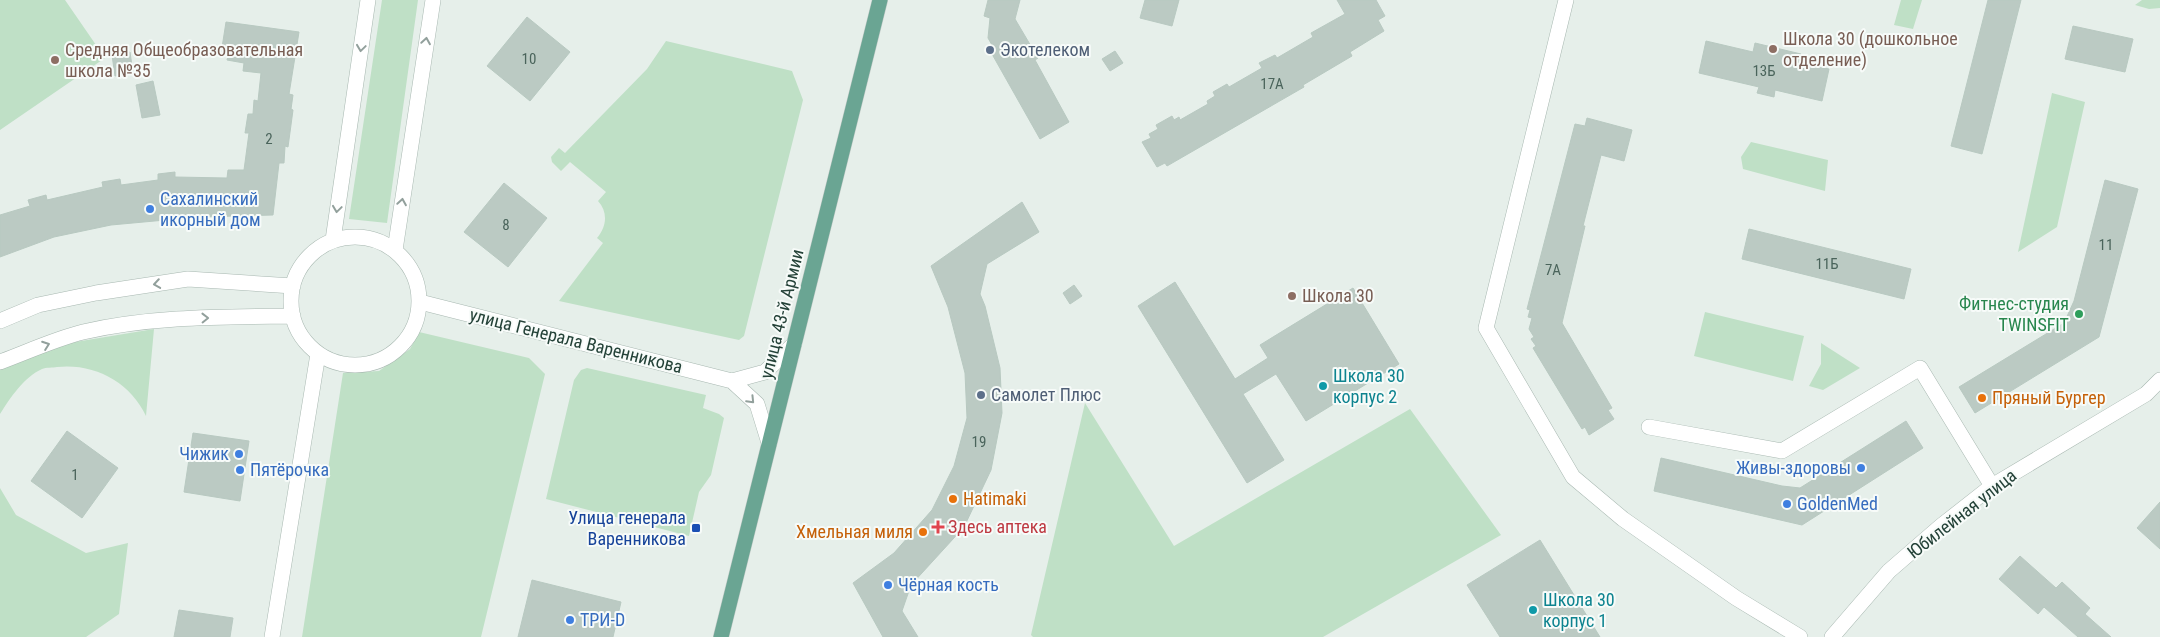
<svg xmlns="http://www.w3.org/2000/svg" width="2160" height="637" viewBox="0 0 2160 637" font-family="'Roboto Condensed',sans-serif">
<style>
.green{fill:#bfe0c6}
.building{fill:#bbcac3;stroke:#b8c9c1}
.lines{fill:none;stroke-linecap:round;stroke-linejoin:round}
.minor-casing{stroke:#a8b8b1;stroke-width:16}
.major-casing{stroke:#c2cac7;stroke-width:16}
.minor{stroke:#fff;stroke-width:15}
.major{stroke:#6aa593;stroke-width:15}
.oneway{stroke:#92a09c}
.education-dot{fill:#8d6e63;stroke:#f7fbf9;stroke-width:2}
.service-dot{fill:#5c6f8a;stroke:#f7fbf9;stroke-width:2}
.shop-dot{fill:#3f7fe0;stroke:#f7fbf9;stroke-width:2}
.leisure-dot{fill:#2e9e5b;stroke:#f7fbf9;stroke-width:2}
.culture-dot{fill:#0f9aa8;stroke:#f7fbf9;stroke-width:2}
.food-dot{fill:#e8710a;stroke:#f7fbf9;stroke-width:2}
.health-dot{fill:#e0444e;stroke:#f7fbf9;stroke-width:2}
.transit-dot{fill:#1a4fb4;stroke:#f7fbf9;stroke-width:2}
.labels{text-anchor:middle;stroke-width:4;stroke-linejoin:round;paint-order:stroke}
.number-label{font-size:15px;fill:#4a645b}
.education-label{font-size:18px;fill:#785e54;stroke:#f7fbf9;text-anchor:start}
.service-label{font-size:18px;fill:#4e5e75;stroke:#f7fbf9;text-anchor:start}
.shop-label{font-size:18px;fill:#366cbe;stroke:#f7fbf9;text-anchor:start}
.leisure-label{font-size:18px;fill:#27864d;stroke:#f7fbf9;text-anchor:end}
.street-label{font-size:18px;fill:#244238;stroke:#f7fbf9}
.culture-label{font-size:18px;fill:#0d838f;stroke:#f7fbf9;text-anchor:start}
.food-label{font-size:18px;fill:#c56008;stroke:#f7fbf9;text-anchor:start}
.transit-label{font-size:18px;fill:#164399;stroke:#f7fbf9;text-anchor:end}
.health-label{font-size:18px;fill:#be3a42;stroke:#f7fbf9;text-anchor:start}
</style>
<rect width="100%" height="100%" fill="#e6efea"/>
<!-- green -->
<path class="green" d="M0,0H65L105,58L0,130Z
M382,0H418L387,223L349,219Z
M1901,0H1922L1913,29L1894,25Z
M2142,0H2160V8L2149,9L2135,5Z
M666,41L792,71L803,100L744,336L739,340L559,301L603,243L597,238C607,226 608,212 598,201L606,192L570,162L561,171L552,162L551,157L559,148L565,153L647,69Z
M2052,93L2085,102L2057,227L2018,252Z
M1751,142L1828,160L1825,191L1743,169L1741,157Z
M1705,312L1804,336L1793,381L1694,356Z
M154,329L146,416C130,382 95,363 57,367C53,368 46,367 42,369C24,377 10,398 0,414V369L69,343Z
M419,332L529,358L545,374L481,637H302L343,373L379,371L410,349Z
M1821,343L1860,368L1823,390L1809,386L1821,364Z
M587,368L706,395L703,408L719,414L724,418L711,475L699,492L689,536L546,499L574,380L581,370Z
M1085,403L1174,546L1410,409L1501,535L1323,637H1033L1031,635Z
M0,488L16,515L86,553L128,543L119,614L86,637H0Z"/>
<!-- building -->
<path class="building" d="M988,0H1020L1015,19L1038,58L1035,60L1069,122L1040,139L988,47L992,45L988,38L990,18L984,16Z
M1145,0H1179L1172,26L1140,18Z
M1337,0H1376L1385,16L1378,20L1384,31L1350,52L1352,56L1303,85L1304,87L1167,166L1165,163L1157,167L1142,142L1151,138L1149,134L1158,129L1156,125L1172,116L1174,120L1179,117L1180,120L1208,104L1207,101L1215,96L1213,92L1227,84L1229,87L1262,68L1259,63L1275,55L1277,58L1313,37L1311,33L1345,14Z
M1988,0H2021L1982,154L1951,146Z
M527,17L570,52L530,101L487,66Z
M226,22L299,32L289,94L293,95L291,109L293,110L288,147L285,146L284,163H279L273,215L198,217L111,225L54,237L0,257V215L30,206L28,200L46,195L47,200L103,187L102,182L120,179L121,185L158,180V174L175,172V177L227,178L228,170H244L249,133H245L248,114H253L254,100L258,101L261,73L243,71L244,63L227,60L228,56L221,54Z
M2073,26L2133,39L2125,72L2065,59Z
M1706,41L1753,52L1755,43L1801,54L1799,62L1829,69L1822,101L1775,90L1774,97L1757,93L1759,87L1699,73Z
M1115,51L1123,63L1110,71L1102,59Z
M130,52L133,73L115,76L112,55Z
M153,81L160,115L142,118L136,85Z
M1587,118L1632,130L1624,161L1601,155L1583,226H1585L1562,323L1612,408L1608,410L1614,419L1589,435L1585,427L1582,429L1533,348L1536,346L1531,339L1534,337L1529,329L1532,318L1528,317L1530,310L1527,309L1575,124L1585,126Z
M2105,180L2138,189L2099,337L1975,413L1959,387L2064,323L2074,301Z
M504,183L547,218L508,267L464,232Z
M1022,202L1039,232L987,264L980,294L985,306L1000,368L1002,413L991,470L964,527L911,585L902,611L918,637H883L853,583L894,553L932,510L954,466L967,418L965,373L948,307L931,266Z
M1749,229L1911,269L1904,299L1742,259Z
M1175,282L1235,379L1268,358L1260,345L1353,288L1399,364L1306,421L1276,374L1243,394L1284,460L1247,483L1138,306Z
M1074,285L1082,296L1070,304L1063,293Z
M1906,421L1923,448L1802,525L1654,491L1661,458L1782,486L1800,488Z
M67,431L118,468L82,518L31,481Z
M193,433L249,441L240,501L184,492Z
M2160,502V549L2137,528Z
M1540,540L1600,637H1500L1467,585Z
M2020,556L2056,588L2062,582L2090,608L2085,614L2111,637H2078L2044,607L2038,614L1999,579Z
M532,580L621,602L613,637H518Z
M179,610L233,618L230,637H174Z"/>
<g class="lines">
<defs>
<path id="minor" d="M1566,0L1486,328L1573,477L1623,519L1736,598L1800,637
M291 301a64 64 0 1 1 128 0a64 64 0 1 1-128 0Z
M333,240L368,0
M395,250L433,0
M420,302L732,381L757,404L769,443
M0,321L38,305L96,293L188,279L293,286
M0,362C27,352 55,339 83,332C152,316 223,317 293,316
M732,381L765,372L794,344
M1649,427L1782,451L1920,368L1992,486
M272,637L318,354
M1832,637L1889,571L1941,526L1992,486L2146,394L2160,380"/>
<path id="major" d="M721,637L880,0"/>
</defs>
<!-- minor casing -->
<use href="#minor" class="minor-casing"/>
<!-- major casing -->
<use href="#major" class="major-casing"/>
<!-- minor -->
<use href="#minor" class="minor"/>
<!-- major -->
<use href="#major" class="major"/>
</g>
<!-- one-way arrows -->
<defs><path id="oneway-chevron" d="M-2-3.5L2.5 0L-2 3.5" fill="none" stroke-width="1.6" stroke-linecap="round" stroke-linejoin="round" transform="scale(1.25)"/></defs>
<g class="oneway">
<use href="#oneway-chevron" transform="translate(426 41) rotate(-81)"/>
<use href="#oneway-chevron" transform="translate(361 48) rotate(98)"/>
<use href="#oneway-chevron" transform="translate(402 202) rotate(-81)"/>
<use href="#oneway-chevron" transform="translate(337 209) rotate(98)"/>
<use href="#oneway-chevron" transform="translate(157 284) rotate(171)"/>
<use href="#oneway-chevron" transform="translate(205 318) rotate(-1)"/>
<use href="#oneway-chevron" transform="translate(46 345) rotate(-20)"/>
<use href="#oneway-chevron" transform="translate(751 400) rotate(46)"/>
</g>
<!-- markers -->
<g class="education-dot">
<circle cx="1773" cy="49" r="5"/>
<circle cx="55" cy="60" r="5"/>
<circle cx="1292" cy="296" r="5"/>
</g>
<g class="service-dot">
<circle cx="990" cy="50" r="5"/>
<circle cx="981" cy="395" r="5"/>
</g>
<g class="shop-dot">
<circle cx="150" cy="209" r="5"/>
<circle cx="239" cy="454" r="5"/>
<circle cx="1861" cy="468" r="5"/>
<circle cx="240" cy="470" r="5"/>
<circle cx="1787" cy="504" r="5"/>
<circle cx="888" cy="585" r="5"/>
<circle cx="570" cy="620" r="5"/>
</g>
<circle class="leisure-dot" cx="2079" cy="314" r="5"/>
<g class="culture-dot">
<circle cx="1323" cy="386" r="5"/>
<circle cx="1533" cy="610" r="5"/>
</g>
<g class="food-dot">
<circle cx="1982" cy="398" r="5"/>
<circle cx="953" cy="499" r="5"/>
<circle cx="923" cy="532" r="5"/>
</g>
<path class="health-dot" d="M935.5 519.5h5v5h5v5h-5v5h-5v-5h-5v-5h5z"/>
<rect class="transit-dot" x="691" y="523" width="10" height="10" rx="2.5"/>
<g class="labels">
<!-- number labels -->
<g class="number-label">
<text x="529" y="64">10</text>
<text x="1764" y="76">13Б</text>
<text x="1272" y="89">17А</text>
<text x="269" y="144">2</text>
<text x="506" y="230">8</text>
<text x="2106" y="250">11</text>
<text x="1827" y="269">11Б</text>
<text x="1553" y="275">7А</text>
<text x="979" y="447">19</text>
<text x="75" y="480">1</text>
</g>
<!-- education labels -->
<g class="education-label">
<text x="1783" y="45">Школа 30 (дошкольное<tspan x="1783" dy="21">отделение)</tspan></text>
<text x="65" y="56">Средняя Общеобразовательная<tspan x="65" dy="21">школа №35</tspan></text>
<text x="1302" y="302">Школа 30</text>
</g>
<!-- service labels -->
<g class="service-label">
<text x="1000" y="56">Экотелеком</text>
<text x="991" y="401">Самолет Плюс</text>
</g>
<!-- shop labels -->
<g class="shop-label">
<text x="160" y="205">Сахалинский<tspan x="160" dy="21">икорный дом</tspan></text>
<text x="229" y="460" text-anchor="end">Чижик</text>
<text x="1851" y="474" text-anchor="end">Живы-здоровы</text>
<text x="250" y="476">Пятёрочка</text>
<text x="1797" y="510">GoldenMed</text>
<text x="898" y="591">Чёрная кость</text>
<text x="580" y="626">ТРИ-D</text>
</g>
<!-- leisure labels -->
<g class="leisure-label">
<text x="2069" y="310">Фитнес-студия<tspan x="2069" dy="21">TWINSFIT</tspan></text>
</g>
<!-- street labels -->
<g class="street-label">
<text transform="translate(782 314) rotate(-76)" y="6">улица 43-й Армии</text>
<text transform="translate(576 341) rotate(14)" y="6">улица Генерала Варенникова</text>
<text transform="translate(1962 514) rotate(-38)" y="6">Юбилейная улица</text>
</g>
<!-- culture labels -->
<g class="culture-label">
<text x="1333" y="382">Школа 30<tspan x="1333" dy="21">корпус 2</tspan></text>
<text x="1543" y="606">Школа 30<tspan x="1543" dy="21">корпус 1</tspan></text>
</g>
<!-- food labels -->
<g class="food-label">
<text x="1992" y="404">Пряный Бургер</text>
<text x="963" y="505">Hatimaki</text>
<text x="913" y="538" text-anchor="end">Хмельная миля</text>
</g>
<!-- transit labels -->
<g class="transit-label">
<text x="686" y="524">Улица генерала<tspan x="686" dy="21">Варенникова</tspan></text>
</g>
<!-- health labels -->
<g class="health-label">
<text x="948" y="533">Здесь аптека</text>
</g>
</g>
</svg>
